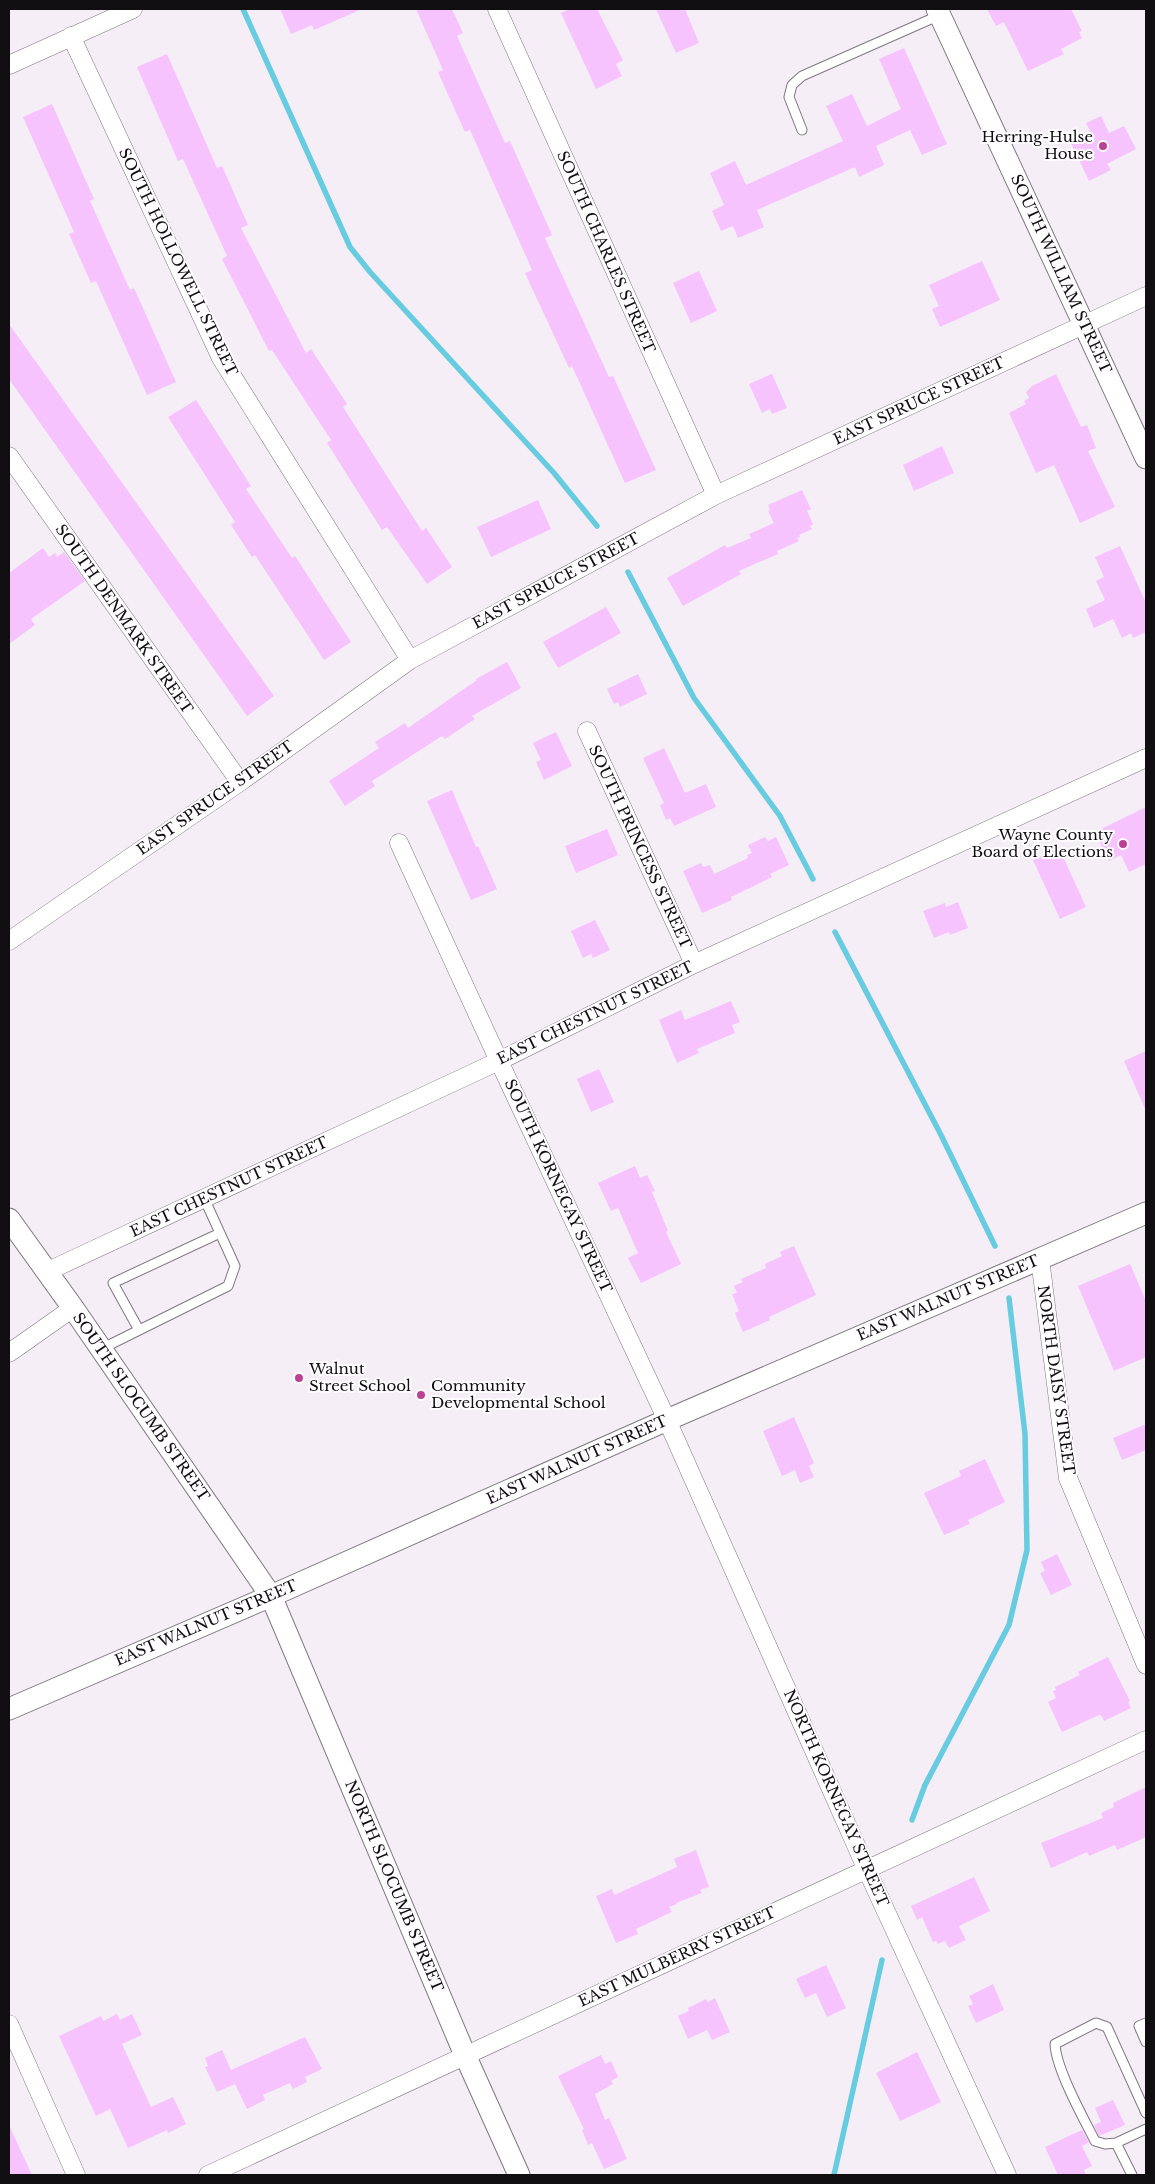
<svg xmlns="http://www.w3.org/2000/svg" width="1155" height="2184" viewBox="0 0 1155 2184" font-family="'Libre Baskerville',serif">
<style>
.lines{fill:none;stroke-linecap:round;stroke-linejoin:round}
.stream{stroke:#68cce0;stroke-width:5.5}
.building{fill:#f7c3fe}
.service-casing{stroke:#7f7880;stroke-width:11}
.minor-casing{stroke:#7f7880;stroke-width:19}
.tertiary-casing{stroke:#7f7880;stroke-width:23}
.service{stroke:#fff;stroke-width:9}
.minor{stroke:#fff;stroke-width:18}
.tertiary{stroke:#fff;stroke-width:21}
.poi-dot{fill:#bb4194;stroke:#fffdff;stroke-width:2}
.labels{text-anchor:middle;stroke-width:4;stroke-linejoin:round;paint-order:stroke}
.poi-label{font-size:15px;fill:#110e11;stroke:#fffdff;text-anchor:end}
.street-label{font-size:15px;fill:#110e11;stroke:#fffdff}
</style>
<rect width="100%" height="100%" fill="#f5eef6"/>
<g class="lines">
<!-- stream -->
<path class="stream" d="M243,9L350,247L370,272L554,473L597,526
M628,572L694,698L780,816L813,879
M835,932L941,1135L995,1246
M912,1820L925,1785L1009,1625L1027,1550L1025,1434L1009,1298
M834,2175L882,1960"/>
</g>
<!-- building -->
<path class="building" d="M280,9H362L314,30L312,25L291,34Z
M416,9H452L463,33L457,36L505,143L510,141L552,235L545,238L609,377L613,376L656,470L625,483L572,366L569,368L525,273L532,270L470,130L465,132L454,108L438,72L443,70Z
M569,9H597L623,60L616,64L622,76L596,89L561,13Z
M656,9H685L699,43L676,53Z
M987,9H1071L1082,31L1079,32L1082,38L1061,49L1064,54L1028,71L1004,22L996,26Z
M904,48L947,144L922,155L910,130L876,146L884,165L859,177L855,167L757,210L764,227L738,238L733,226L721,231L712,211L724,205L710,173L735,161L746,185L843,141L826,106L852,94L867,126L901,109L879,59Z
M167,54L217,168L222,166L248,225L241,228L306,353L311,349L347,404L343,407L422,531L426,528L452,567L427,584L387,527L382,530L327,443L331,440L272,350L269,351L222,259L227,256L183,159L178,161L137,67Z
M52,104L94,199L90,201L130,290L134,288L176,382L147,395L96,281L91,283L69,234L74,232L23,117Z
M1101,116L1109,133L1124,126L1136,149L1107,164L1111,170L1089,181L1071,143L1091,133L1086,123Z
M982,261L1000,300L940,327L932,309L939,306L929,285Z
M699,271L717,311L691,323L673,283Z
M9,324L274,696L247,716L9,379Z
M772,374L787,408L772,414L770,409L762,413L749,384Z
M1056,374L1081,427L1087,425L1096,448L1088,451L1115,507L1080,523L1054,465L1036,473L1009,413L1026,404L1024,401L1029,398L1026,392L1032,386Z
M196,400L251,486L246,489L292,558L295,556L351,642L324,660L255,555L252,557L231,525L235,522L168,417Z
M942,446L954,473L914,491L903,465Z
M802,490L811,509L807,511L813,524L810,526L812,529L799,535L800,537L797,538L799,541L777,551L778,554L739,571L741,574L683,606L667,578L725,545L727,548L751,538L749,534L774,523L768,511L770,510L768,505Z
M538,500L551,529L491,557L477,527Z
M1120,546L1146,603V632L1133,638L1131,633L1122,638L1113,619L1094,628L1086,609L1105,600L1096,581L1104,577L1095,557Z
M43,548L49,557L55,553L57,557L64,552L85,581L31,619L35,625L9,644V573Z
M606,607L621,633L558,668L543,642Z
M507,662L521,688L472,716L475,719L445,739L442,736L372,781L375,786L345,806L329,781L379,748L375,742L405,723L408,728L477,680L476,679Z
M638,674L647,694L620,707L618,702L614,704L607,689Z
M556,732L572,766L544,780L536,762L541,760L533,743Z
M664,748L685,793L706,784L716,807L674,826L670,818L666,820L660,805L664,803L643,758Z
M452,790L476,847L478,846L497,889L471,900L427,801Z
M1146,807V864L1129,872L1121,855L1109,861L1095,832Z
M607,829L618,855L576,873L565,846Z
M765,837L768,841L776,837L789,865L770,874L772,877L731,897L732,900L702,913L683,871L701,863L703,867L710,865L714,874L748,858L747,855L752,853L748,845Z
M1059,848L1086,907L1060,919L1033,860Z
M958,902L968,928L950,935L949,932L934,938L923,911L945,903L946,907Z
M595,920L610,950L593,958L591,954L583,958L571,931Z
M731,1001L740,1022L732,1025L735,1033L697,1049L699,1053L677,1063L659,1020L681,1010L685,1020Z
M1146,1051V1111L1124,1061Z
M599,1069L614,1102L591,1112L577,1079Z
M635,1166L640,1178L647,1175L655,1191L652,1192L668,1231L666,1232L681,1264L641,1283L628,1258L638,1253L618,1208L611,1211L598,1183Z
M794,1246L816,1295L769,1317L770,1320L743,1332L735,1313L739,1311L732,1294L737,1293L734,1286L743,1282L741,1279L766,1268L765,1264L782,1256L780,1252Z
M1130,1264L1146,1301V1357L1114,1371L1078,1286Z
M794,1417L814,1463L809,1466L814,1477L800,1483L795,1470L782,1476L763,1431Z
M1146,1424V1450L1122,1460L1113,1438Z
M985,1459L1005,1502L968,1520L970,1524L944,1535L924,1493L961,1476L959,1471Z
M1057,1554L1072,1585L1051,1595L1040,1573L1045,1571L1041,1562Z
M1108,1657L1130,1701L1128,1702L1131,1708L1104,1721L1101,1715H1099L1062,1732L1048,1702L1056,1698L1053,1691L1056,1690L1055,1687L1080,1675L1078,1672Z
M1146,1787V1837L1117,1850L1115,1845L1089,1856L1087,1852L1051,1868L1041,1843L1103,1818L1101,1813L1114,1807L1113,1803Z
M696,1850L709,1887L700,1890L702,1893L676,1903L677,1904L669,1907L672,1912L636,1929L638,1934L616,1943L596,1896L612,1889L614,1895L677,1867L674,1859Z
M974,1877L990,1911L959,1926L966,1940L949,1948L945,1941L938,1944L936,1941L933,1942L922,1917L917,1920L911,1906Z
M826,1965L846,2008L827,2017L816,1993L805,1998L796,1979Z
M993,1984L1004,2010L976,2023L968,2006L973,2004L969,1996Z
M715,1998L730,2032L712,2040L707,2030L688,2039L678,2016L689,2011L688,2008L706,1999L708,2002Z
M117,2014L120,2020L132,2014L142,2035L122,2044L151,2107L173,2097L186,2124L168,2133L167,2130L128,2148L110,2109L96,2116L59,2036L101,2016L103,2021Z
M305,2037L322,2069L305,2077L307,2082L293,2089L290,2083L263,2095L265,2100L247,2109L235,2084L217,2092L205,2067L208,2066L205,2058L222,2050L231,2070Z
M917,2052L941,2102L900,2121L876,2073Z
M601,2055L605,2064L611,2061L618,2077L611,2081L613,2084L595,2094L605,2120L609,2118L627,2159L604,2169L592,2143L588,2145L582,2130L584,2129L558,2076Z
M1113,2100L1125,2125L1099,2136L1094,2125L1101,2122L1095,2108Z
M9,2125L32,2175H9Z
M1082,2130L1089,2142L1082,2146L1092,2166L1084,2170L1086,2175H1058L1045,2147Z"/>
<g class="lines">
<defs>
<path id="service" d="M802,130L789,97L792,85L802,76L940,15
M139,1330L113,1283L220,1233
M101,1349L228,1286L235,1266L204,1198
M1146,2023L1139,2026L1146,2042
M1116,2143L1105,2144L1095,2141C1083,2117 1056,2069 1055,2044L1096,2023L1107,2027L1146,2113
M1132,2175L1116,2143L1146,2129"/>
<path id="minor" d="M497,9L716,495
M71,36L221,358L410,660
M9,65L133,9
M9,456L240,782
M587,731L694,964
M399,843L499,1061L667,1420L867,1870L1007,2175
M9,941L240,782L410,660L716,495L1146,296
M1040,1259L1068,1478L1146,1665
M46,1272L499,1061L694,964L1146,758
M9,1353L73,1308
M9,2024L76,2175
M208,2175L1146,1740"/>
<path id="tertiary" d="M937,9L1146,458
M9,1219L73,1308L271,1596L465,2055L519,2175
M9,1709L271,1596L667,1420L1146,1213"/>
</defs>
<!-- service casing -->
<use href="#service" class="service-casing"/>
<!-- minor casing -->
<use href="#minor" class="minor-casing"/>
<!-- tertiary casing -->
<use href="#tertiary" class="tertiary-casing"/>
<!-- service -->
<use href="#service" class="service"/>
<!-- minor -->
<use href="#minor" class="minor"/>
<!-- tertiary -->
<use href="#tertiary" class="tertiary"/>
</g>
<!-- markers -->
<g class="poi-dot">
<circle cx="1103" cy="146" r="5"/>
<circle cx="1123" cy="844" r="5"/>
<circle cx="299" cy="1378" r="5"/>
<circle cx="421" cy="1395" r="5"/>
</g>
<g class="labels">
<!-- poi labels -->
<g class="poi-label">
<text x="1093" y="142">Herring-Hulse<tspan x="1093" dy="17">House</tspan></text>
<text x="1113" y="840">Wayne County<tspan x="1113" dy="17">Board of Elections</tspan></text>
<text x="309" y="1374" text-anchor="start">Walnut<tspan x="309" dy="17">Street School</tspan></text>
<text x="431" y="1391" text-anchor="start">Community<tspan x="431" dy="17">Developmental School</tspan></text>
</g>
<!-- street labels -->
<g class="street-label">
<text transform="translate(606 252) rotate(66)" y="5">SOUTH CHARLES STREET</text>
<text transform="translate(178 262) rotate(64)" y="5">SOUTH HOLLOWELL STREET</text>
<text transform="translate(1061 274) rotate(65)" y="5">SOUTH WILLIAM STREET</text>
<text transform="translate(919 401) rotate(-25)" y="5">EAST SPRUCE STREET</text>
<text transform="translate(556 581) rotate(-28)" y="5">EAST SPRUCE STREET</text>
<text transform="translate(124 619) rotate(55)" y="5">SOUTH DENMARK STREET</text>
<text transform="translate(215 798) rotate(-35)" y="5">EAST SPRUCE STREET</text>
<text transform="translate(640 847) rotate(65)" y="5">SOUTH PRINCESS STREET</text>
<text transform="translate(595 1013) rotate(-26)" y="5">EAST CHESTNUT STREET</text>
<text transform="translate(558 1186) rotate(65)" y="5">SOUTH KORNEGAY STREET</text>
<text transform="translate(229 1187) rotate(-25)" y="5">EAST CHESTNUT STREET</text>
<text transform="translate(948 1298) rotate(-23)" y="5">EAST WALNUT STREET</text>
<text transform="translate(1056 1380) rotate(82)" y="5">NORTH DAISY STREET</text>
<text transform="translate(141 1407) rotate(55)" y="5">SOUTH SLOCUMB STREET</text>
<text transform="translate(577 1460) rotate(-24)" y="5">EAST WALNUT STREET</text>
<text transform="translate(206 1623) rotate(-23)" y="5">EAST WALNUT STREET</text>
<text transform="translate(836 1798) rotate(66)" y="5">NORTH KORNEGAY STREET</text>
<text transform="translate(394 1886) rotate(67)" y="5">NORTH SLOCUMB STREET</text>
<text transform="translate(677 1957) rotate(-25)" y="5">EAST MULBERRY STREET</text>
</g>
</g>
<!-- border -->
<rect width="1155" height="2184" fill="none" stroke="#110e11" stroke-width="20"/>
</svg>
